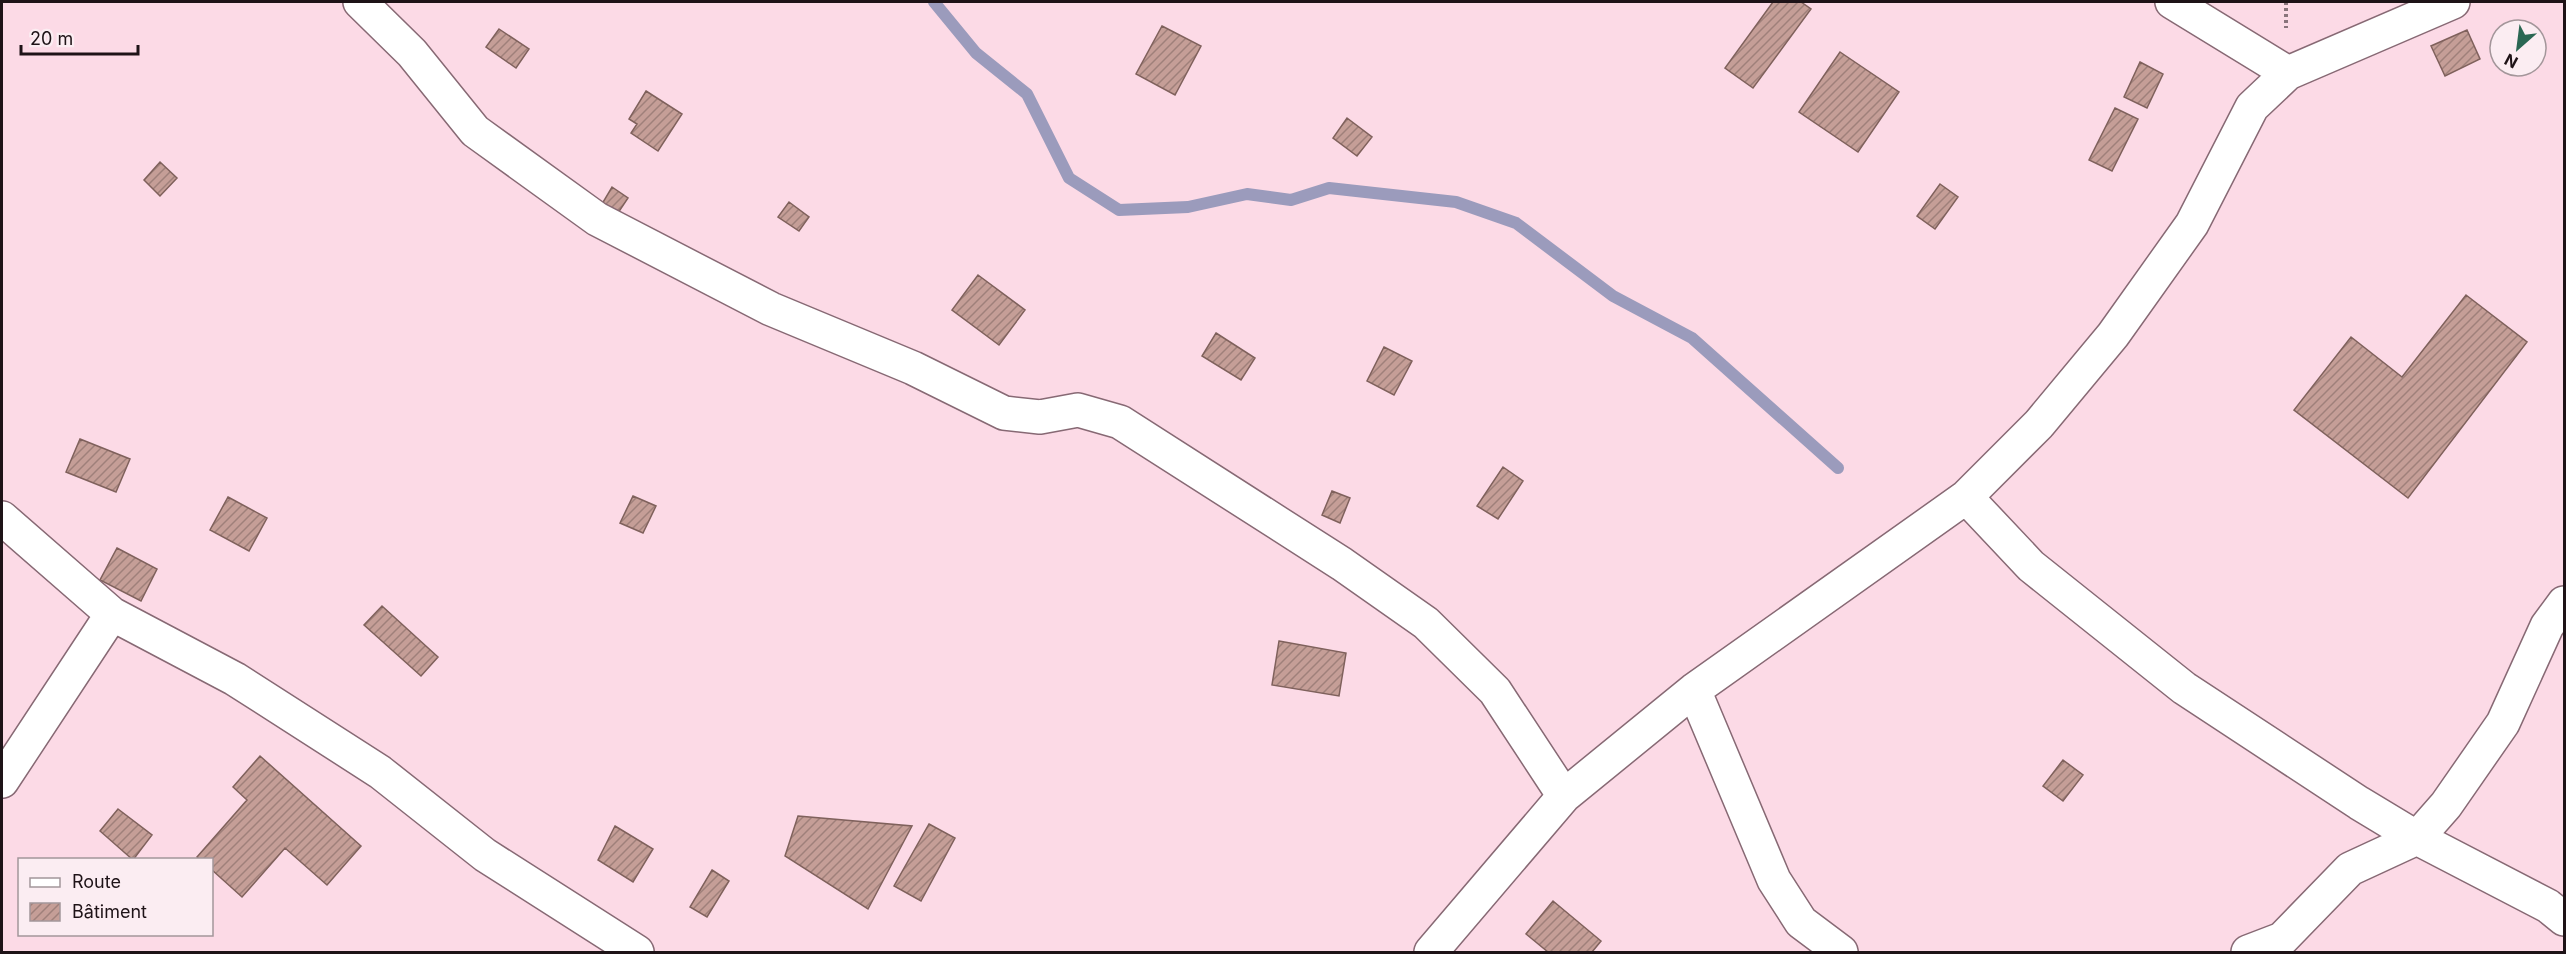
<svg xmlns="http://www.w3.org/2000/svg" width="2566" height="954" viewBox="0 0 2566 954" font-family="Inter,sans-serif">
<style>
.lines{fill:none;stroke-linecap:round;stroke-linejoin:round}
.stream{stroke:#9b9bbc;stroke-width:12}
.building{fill:url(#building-hatch);stroke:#7f615c;stroke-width:1.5}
.minor-casing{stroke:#876974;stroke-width:36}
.path{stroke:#8a747c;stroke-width:4;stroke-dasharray:3 3;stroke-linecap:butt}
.minor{stroke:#fff;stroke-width:33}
</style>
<defs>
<pattern id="building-hatch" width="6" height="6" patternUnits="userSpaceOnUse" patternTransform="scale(1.5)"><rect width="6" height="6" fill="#c59e97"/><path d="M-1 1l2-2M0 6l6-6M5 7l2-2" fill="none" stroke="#9f807a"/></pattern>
</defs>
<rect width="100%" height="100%" fill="#fcdae6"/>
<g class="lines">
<!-- stream -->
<path class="stream" d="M934,2L976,53L1027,94L1069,178L1119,210L1188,207L1247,194L1291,200L1329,188L1456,202L1516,223L1613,296L1692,338L1838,468"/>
</g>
<!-- building -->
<path class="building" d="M1773,2H1801L1811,9L1753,88L1725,68Z
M1162,26L1201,46L1175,95L1136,74Z
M499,29L529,49L516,68L486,47Z
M2467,30L2480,59L2445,76L2431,46Z
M1840,52L1899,92L1858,152L1799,112Z
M2140,62L2163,74L2147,108L2124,97Z
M646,91L682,114L658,151L631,133L637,124L629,119Z
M2115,108L2138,119L2112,171L2089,160Z
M1347,118L1372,137L1357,156L1333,138Z
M160,162L177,178L160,196L144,180Z
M1940,184L1958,197L1935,229L1917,216Z
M612,187L628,198L614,219L599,209Z
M789,202L809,217L799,231L778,217Z
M978,275L1025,310L999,345L952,310Z
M2466,295L2527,342L2408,498L2294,410L2351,337L2402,377Z
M1216,333L1255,358L1241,380L1202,356Z
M1384,347L1412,361L1394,395L1367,381Z
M80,439L130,459L116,492L66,472Z
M1503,467L1523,481L1498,519L1477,506Z
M1332,491L1350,498L1340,523L1322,515Z
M633,496L656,506L643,533L620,523Z
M228,497L267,518L249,551L210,530Z
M117,548L157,569L141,601L100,580Z
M382,606L438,657L421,676L364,625Z
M1279,641L1346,653L1339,696L1272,685Z
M260,756L361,846L327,885L285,848L242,897L212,870V860H200L197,857L247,800L233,787Z
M2063,760L2083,775L2063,801L2043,786Z
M118,809L152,835L133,860L100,831Z
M798,816L912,826L868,909L785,856Z
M929,824L955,838L921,901L894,886Z
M615,826L653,849L633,882L598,860Z
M712,870L729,881L707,917L690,907Z
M1553,901L1601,941L1592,952H1548L1526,934Z"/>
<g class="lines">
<defs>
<path id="minor" d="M360,2L412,53L475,131L597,219L771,309L913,368L1004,413L1040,417L1078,410L1120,422L1342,564L1426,623L1495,691L1564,796
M2172,2L2288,73
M1966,497L2031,566L2184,688L2359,803L2417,838L2548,906L2564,919
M2,518L112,614L235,679L380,772L485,855L637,952
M1694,690L1774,880L1801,922L1841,952
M2,781L112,614
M1431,952L1564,796L1694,690L1966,497L2039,424L2113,335L2192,224L2252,107L2288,73L2453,2
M2248,952L2282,939L2350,869L2417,838L2446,805L2503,723L2547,626L2564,603"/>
</defs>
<!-- minor casing -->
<use href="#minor" class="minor-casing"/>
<!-- path -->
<path class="path" d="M2286,2V28"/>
<!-- minor -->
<use href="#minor" class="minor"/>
</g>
<!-- border -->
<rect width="2566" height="954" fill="none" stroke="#1e1317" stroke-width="6"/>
<!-- legend -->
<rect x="18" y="858" width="195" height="78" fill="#fbedf2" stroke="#a3969a" stroke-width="1.5"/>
<rect x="30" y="878" width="30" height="9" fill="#ffffff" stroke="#a3969a" stroke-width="1.5"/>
<text x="72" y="888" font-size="18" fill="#1e1317">Route</text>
<rect x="30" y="903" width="30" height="18" fill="url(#building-hatch)" stroke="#a3969a" stroke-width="1.5"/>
<text x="72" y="918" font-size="18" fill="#1e1317">Bâtiment</text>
<!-- north arrow -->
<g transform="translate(2518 48) rotate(208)"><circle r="28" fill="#fbedf2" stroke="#a3969a" stroke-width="1.5"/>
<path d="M0-4.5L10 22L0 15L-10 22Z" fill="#2a6753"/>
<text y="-9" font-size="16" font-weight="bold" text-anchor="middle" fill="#1e1317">N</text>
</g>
<!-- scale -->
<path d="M21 45v9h117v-9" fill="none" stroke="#1e1317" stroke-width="3"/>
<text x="30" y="45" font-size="18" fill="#1e1317" stroke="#fbedf2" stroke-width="4.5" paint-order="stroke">20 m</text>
</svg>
